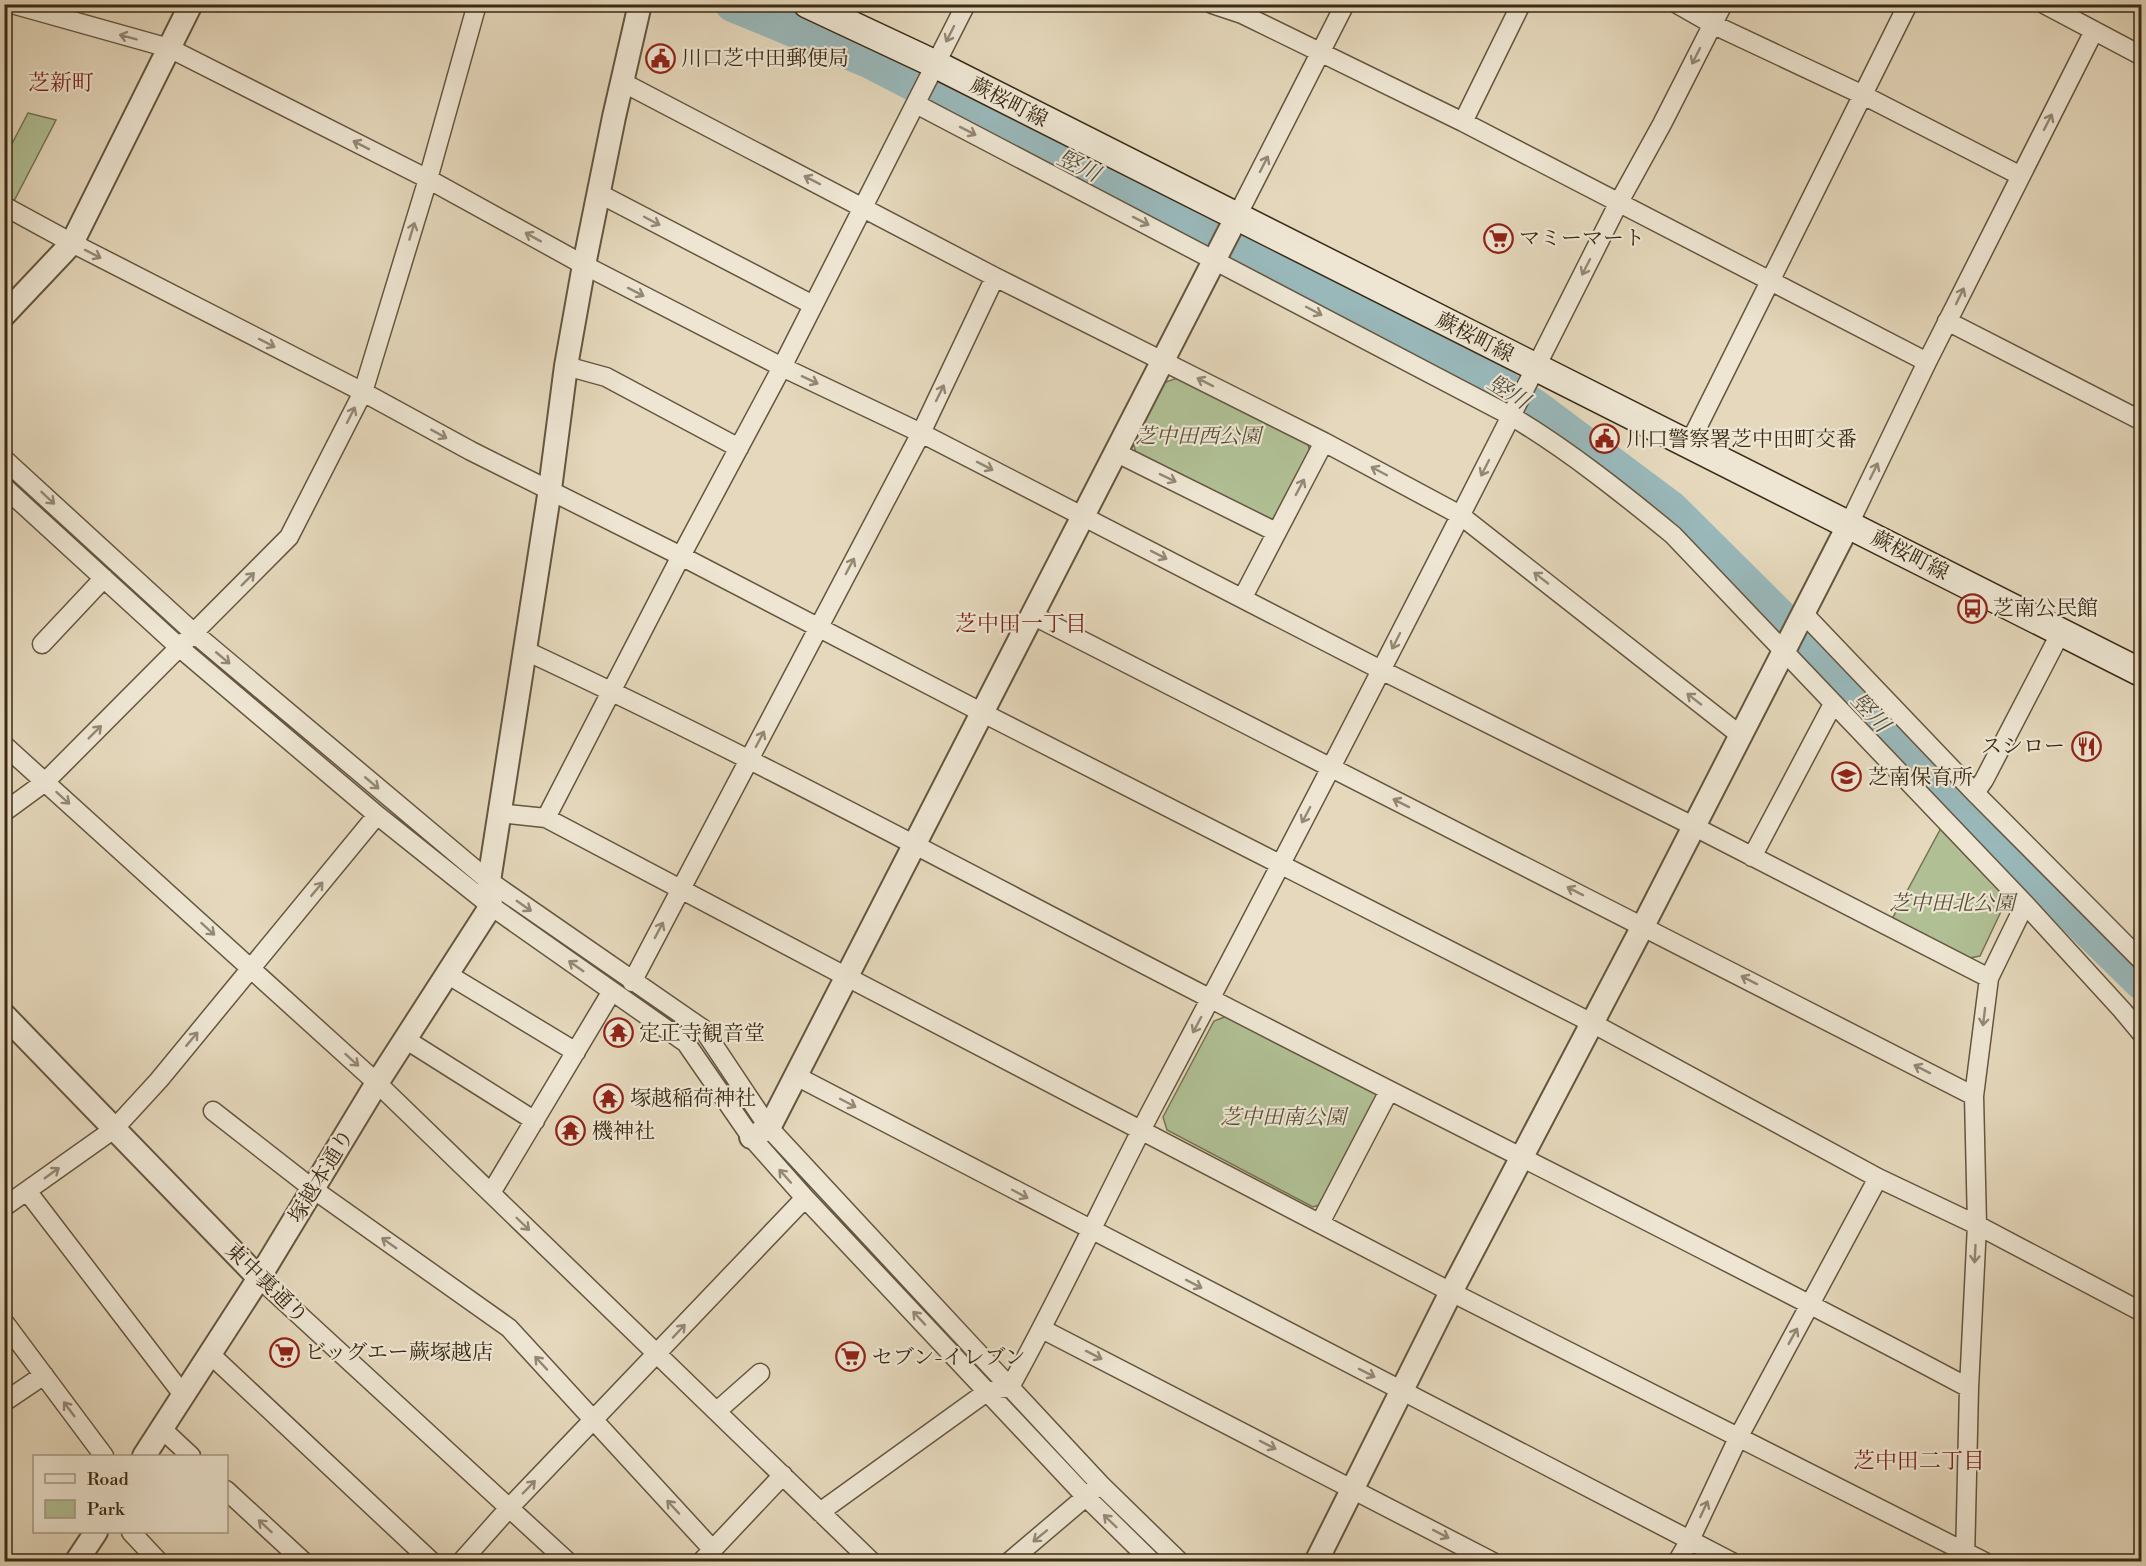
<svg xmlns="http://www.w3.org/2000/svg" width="2146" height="1566" viewBox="0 0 2146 1566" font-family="'Libre Bodoni','Noto Serif JP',serif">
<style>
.green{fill:#b0bf94;stroke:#757454;stroke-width:1.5}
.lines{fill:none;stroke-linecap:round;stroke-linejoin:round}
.river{stroke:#99b8ba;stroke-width:36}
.minor-casing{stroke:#65563f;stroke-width:21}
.tertiary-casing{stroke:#65563f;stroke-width:26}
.secondary-casing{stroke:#3a2a15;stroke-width:30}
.minor{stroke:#eee6d3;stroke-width:18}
.tertiary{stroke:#eee6d3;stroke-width:22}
.secondary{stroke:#eee6d3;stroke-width:27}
.oneway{stroke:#948874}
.labels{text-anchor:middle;stroke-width:4.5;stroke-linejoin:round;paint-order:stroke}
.poi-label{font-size:21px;fill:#3a2a15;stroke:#eee6d3;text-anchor:start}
.street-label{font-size:21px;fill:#3a2a15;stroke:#eee6d3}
.park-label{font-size:21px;font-style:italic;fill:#584f35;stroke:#eee6d3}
.neighbourhood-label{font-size:22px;fill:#7a1f14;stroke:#eee6d3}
.water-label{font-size:22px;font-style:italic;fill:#524e3e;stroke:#eee6d3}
</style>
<rect width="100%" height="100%" fill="#e5d8bc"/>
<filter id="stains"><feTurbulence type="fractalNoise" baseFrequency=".00333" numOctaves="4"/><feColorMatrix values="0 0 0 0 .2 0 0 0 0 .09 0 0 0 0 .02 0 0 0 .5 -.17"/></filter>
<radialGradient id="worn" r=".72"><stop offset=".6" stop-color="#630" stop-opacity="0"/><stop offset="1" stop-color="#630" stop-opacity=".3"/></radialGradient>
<!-- green -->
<path class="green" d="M28,113L56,120L14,201L5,196V157Z
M1180,377L1308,444L1310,453L1274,519L1266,520L1136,453L1133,443L1163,383Z
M1941,828L2003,892L2005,903L1980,956L1964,959L1891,921Z
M1227,1016L1376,1092L1378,1097L1323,1204L1313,1207L1167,1130L1163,1117L1214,1021Z"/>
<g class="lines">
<!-- river -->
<path class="river" d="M733,4L869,60L973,114L1290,269L1424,339L1533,406L1671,509L1828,665L1926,771L2142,982"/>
<defs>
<path id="minor" d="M12,4L169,48L428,179L584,265L782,367L921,433L1381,670L1693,826L1989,978
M1212,4L1242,14L1463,122L1927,362
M1677,4L1712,24L1863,95L2021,176
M2044,4L2142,56
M622,82L995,277L1324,442L1460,515L1740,735
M916,104L1511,416C1568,450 1622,493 1673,535L2025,904L2122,1010L2142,1034
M1463,122L1521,4
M600,194L813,305
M4,206L72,243L363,392L471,451L681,556L983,713L1592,1023L1878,1178L1977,1225L2142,1312
M1237,216L1345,4
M1947,321L2142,421
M566,366L606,377L739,448
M1689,444L1908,4
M1115,452L1276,532
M4,459L194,633L489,881L703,1029L769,1128L1100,1484L1180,1562
M4,487L180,648L377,815L491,906L686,1043L751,1137L805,1198L1087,1498L1152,1562
M1849,524L1927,362L2094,31
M1243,597L1324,442
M1804,614L1975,793L2142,961
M1032,615L1974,1096
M42,644L104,578
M524,650C758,759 985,883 1215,1001C1466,1131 1720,1255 1969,1388
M4,745L377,1083L872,1562
M1975,793L1984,780L2061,632
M4,812L45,782L289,537L363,392L428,179L477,4
M499,813L546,818L681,556L782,367L966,4
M546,818L847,977L1451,1292L1985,1562
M1752,857L1833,704
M447,974L576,1052
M632,982L921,433L995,277
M405,1039L535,1121
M796,1076L1732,1562
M213,1111L313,1189L509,1328L713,1550
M27,1191L184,1396
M491,1193L612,991
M4,1207L114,1129L159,1080L377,815
M1320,1223L1389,1091
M259,1278L568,1562
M4,1322L104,1456
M1042,1329L1493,1562
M210,1354L432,1562
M4,1402L44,1375
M717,1411L760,1373
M162,1429L191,1456
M226,1490L304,1562
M820,1512L988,1391L1010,1387C1060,1297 1103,1204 1150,1113C1310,811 1466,507 1619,202L1662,124L1723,4
M131,1532L159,1562
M1965,1560L1969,1388L1977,1225L1974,1096L1989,978L2025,904
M461,1562L509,1508L805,1198
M701,1562L783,1475
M1009,1562L1095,1489
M1677,1562L1690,1540L1739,1436L1878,1178"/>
<path id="tertiary" d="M4,315L72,243L191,4
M4,1015L259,1278
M751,1137L769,1128L1237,216
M144,1456L259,1278L377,1083L491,906L489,881L550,489L566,366L584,265L614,117L640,4
M76,1562L96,1532
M1316,1562L1451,1292L1643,926L1849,524"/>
<path id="secondary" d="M807,4L935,64L2142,673"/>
</defs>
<!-- minor casing -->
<use href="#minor" class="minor-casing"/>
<!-- tertiary casing -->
<use href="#tertiary" class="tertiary-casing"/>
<!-- secondary casing -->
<use href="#secondary" class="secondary-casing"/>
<!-- minor -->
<use href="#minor" class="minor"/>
<!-- tertiary -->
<use href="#tertiary" class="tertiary"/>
<!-- secondary -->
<use href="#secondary" class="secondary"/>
</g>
<!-- one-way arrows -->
<defs><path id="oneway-shaft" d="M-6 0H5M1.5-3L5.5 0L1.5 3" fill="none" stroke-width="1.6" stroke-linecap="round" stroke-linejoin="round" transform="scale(1.5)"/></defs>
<g class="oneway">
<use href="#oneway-shaft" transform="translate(950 34) rotate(117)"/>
<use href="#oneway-shaft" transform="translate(128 37) rotate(-165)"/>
<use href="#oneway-shaft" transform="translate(1696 56) rotate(117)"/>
<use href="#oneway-shaft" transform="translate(2048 122) rotate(-63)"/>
<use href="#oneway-shaft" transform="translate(968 131) rotate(27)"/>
<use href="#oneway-shaft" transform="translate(361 145) rotate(-153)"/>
<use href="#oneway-shaft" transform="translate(1264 164) rotate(-63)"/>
<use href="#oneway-shaft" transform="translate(812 180) rotate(-153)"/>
<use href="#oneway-shaft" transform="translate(652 221) rotate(28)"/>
<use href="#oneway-shaft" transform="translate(1141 221) rotate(27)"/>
<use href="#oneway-shaft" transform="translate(412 231) rotate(-73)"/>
<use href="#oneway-shaft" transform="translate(533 237) rotate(-151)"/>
<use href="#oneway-shaft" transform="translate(93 254) rotate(27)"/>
<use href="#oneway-shaft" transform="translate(1586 267) rotate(117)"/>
<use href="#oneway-shaft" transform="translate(636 292) rotate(27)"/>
<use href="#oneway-shaft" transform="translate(1960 296) rotate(-64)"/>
<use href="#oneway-shaft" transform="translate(1314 311) rotate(28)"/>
<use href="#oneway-shaft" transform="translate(267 343) rotate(27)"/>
<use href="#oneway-shaft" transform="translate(810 380) rotate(25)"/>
<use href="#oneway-shaft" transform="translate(1205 382) rotate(-153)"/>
<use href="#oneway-shaft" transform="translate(940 393) rotate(-64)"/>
<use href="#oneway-shaft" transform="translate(351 415) rotate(-63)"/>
<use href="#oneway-shaft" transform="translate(439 434) rotate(29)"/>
<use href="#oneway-shaft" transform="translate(985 466) rotate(27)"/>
<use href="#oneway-shaft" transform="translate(1485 468) rotate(117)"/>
<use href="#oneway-shaft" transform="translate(1379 471) rotate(-152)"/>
<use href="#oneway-shaft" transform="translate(1874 471) rotate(-64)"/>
<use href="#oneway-shaft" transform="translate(1168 478) rotate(26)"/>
<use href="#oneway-shaft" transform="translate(1300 487) rotate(-62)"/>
<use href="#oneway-shaft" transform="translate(48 498) rotate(43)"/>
<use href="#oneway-shaft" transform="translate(1159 555) rotate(27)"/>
<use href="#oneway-shaft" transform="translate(850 566) rotate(-62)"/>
<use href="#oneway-shaft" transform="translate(1541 578) rotate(-142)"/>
<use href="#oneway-shaft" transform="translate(248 579) rotate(-45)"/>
<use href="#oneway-shaft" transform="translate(1396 641) rotate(117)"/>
<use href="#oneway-shaft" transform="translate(223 658) rotate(40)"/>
<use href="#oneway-shaft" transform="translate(1694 699) rotate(-142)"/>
<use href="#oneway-shaft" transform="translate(95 732) rotate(-45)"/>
<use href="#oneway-shaft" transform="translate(760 739) rotate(-62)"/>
<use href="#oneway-shaft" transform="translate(372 783) rotate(40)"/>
<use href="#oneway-shaft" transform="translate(63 798) rotate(42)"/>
<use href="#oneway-shaft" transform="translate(1401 803) rotate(-153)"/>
<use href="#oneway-shaft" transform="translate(1306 815) rotate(118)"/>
<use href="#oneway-shaft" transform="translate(317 889) rotate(-50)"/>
<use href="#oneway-shaft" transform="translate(1575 891) rotate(-153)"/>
<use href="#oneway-shaft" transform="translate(524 906) rotate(35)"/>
<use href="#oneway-shaft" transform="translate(208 929) rotate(42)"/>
<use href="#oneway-shaft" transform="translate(659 930) rotate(-62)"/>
<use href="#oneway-shaft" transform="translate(576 966) rotate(-145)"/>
<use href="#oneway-shaft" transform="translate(1749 980) rotate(-153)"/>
<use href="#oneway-shaft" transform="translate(1984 1017) rotate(97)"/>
<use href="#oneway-shaft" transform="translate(1197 1025) rotate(118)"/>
<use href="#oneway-shaft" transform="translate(192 1039) rotate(-50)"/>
<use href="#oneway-shaft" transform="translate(352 1060) rotate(42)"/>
<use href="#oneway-shaft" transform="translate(1922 1069) rotate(-153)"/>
<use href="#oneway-shaft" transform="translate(848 1103) rotate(28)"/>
<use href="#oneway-shaft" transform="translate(52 1173) rotate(-36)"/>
<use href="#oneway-shaft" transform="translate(785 1176) rotate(-132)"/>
<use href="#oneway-shaft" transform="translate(1020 1194) rotate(28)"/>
<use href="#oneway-shaft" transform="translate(523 1224) rotate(44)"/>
<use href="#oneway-shaft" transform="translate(389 1243) rotate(-145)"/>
<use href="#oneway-shaft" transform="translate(1975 1254) rotate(93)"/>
<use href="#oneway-shaft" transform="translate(1194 1284) rotate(27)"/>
<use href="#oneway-shaft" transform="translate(919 1318) rotate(-133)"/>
<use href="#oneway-shaft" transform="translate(679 1331) rotate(-47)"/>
<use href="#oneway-shaft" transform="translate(1793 1336) rotate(-61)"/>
<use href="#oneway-shaft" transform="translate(1094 1355) rotate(27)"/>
<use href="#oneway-shaft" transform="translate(541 1363) rotate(-133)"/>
<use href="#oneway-shaft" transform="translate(1367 1373) rotate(27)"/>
<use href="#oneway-shaft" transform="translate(69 1409) rotate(-127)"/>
<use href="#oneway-shaft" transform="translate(1268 1445) rotate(27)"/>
<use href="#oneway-shaft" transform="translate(529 1487) rotate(-46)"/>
<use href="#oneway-shaft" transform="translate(673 1507) rotate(-133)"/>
<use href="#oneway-shaft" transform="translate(1704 1509) rotate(-65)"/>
<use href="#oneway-shaft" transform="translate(1110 1521) rotate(-136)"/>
<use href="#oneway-shaft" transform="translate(265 1526) rotate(-137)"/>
<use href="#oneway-shaft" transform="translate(1441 1534) rotate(27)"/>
<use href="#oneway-shaft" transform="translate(1040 1536) rotate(141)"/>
</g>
<!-- icons -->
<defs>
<symbol id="civic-ring" viewBox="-11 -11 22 22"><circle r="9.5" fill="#eee6d3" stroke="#8f2418" stroke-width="1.5"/><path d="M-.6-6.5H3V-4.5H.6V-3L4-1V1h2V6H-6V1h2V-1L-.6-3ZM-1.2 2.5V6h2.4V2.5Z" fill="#8f2418"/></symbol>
<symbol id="supermarket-ring" viewBox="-11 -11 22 22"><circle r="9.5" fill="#eee6d3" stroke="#8f2418" stroke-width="1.5"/><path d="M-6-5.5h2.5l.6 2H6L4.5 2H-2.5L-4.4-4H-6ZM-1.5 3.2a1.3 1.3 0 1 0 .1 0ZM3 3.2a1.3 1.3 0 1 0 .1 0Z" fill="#8f2418"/></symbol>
<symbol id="bus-ring" viewBox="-11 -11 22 22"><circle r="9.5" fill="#eee6d3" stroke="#8f2418" stroke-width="1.5"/><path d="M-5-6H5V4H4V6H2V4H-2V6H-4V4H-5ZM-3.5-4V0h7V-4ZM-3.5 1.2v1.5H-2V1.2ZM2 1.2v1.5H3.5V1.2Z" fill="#8f2418"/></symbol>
<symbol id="restaurant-ring" viewBox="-11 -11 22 22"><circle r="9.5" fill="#eee6d3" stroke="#8f2418" stroke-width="1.5"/><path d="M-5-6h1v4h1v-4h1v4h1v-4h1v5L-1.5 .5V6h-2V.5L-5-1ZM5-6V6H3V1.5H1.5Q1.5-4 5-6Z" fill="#8f2418"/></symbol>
<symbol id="school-ring" viewBox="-11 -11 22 22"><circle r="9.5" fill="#eee6d3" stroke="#8f2418" stroke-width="1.5"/><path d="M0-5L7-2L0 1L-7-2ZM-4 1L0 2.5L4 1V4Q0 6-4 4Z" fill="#8f2418"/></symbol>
<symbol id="temple-ring" viewBox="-11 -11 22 22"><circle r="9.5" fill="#eee6d3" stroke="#8f2418" stroke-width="1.5"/><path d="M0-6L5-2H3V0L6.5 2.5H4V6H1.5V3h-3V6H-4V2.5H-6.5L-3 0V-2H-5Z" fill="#8f2418"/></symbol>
</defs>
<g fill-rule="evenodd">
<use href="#civic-ring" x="644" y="42" width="33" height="33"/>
<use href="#supermarket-ring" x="1482" y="222" width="33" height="33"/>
<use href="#civic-ring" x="1588" y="422" width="33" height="33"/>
<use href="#bus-ring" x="1956" y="592" width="33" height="33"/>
<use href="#restaurant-ring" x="2070" y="730" width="33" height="33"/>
<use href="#school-ring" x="1830" y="760" width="33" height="33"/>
<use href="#temple-ring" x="602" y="1016" width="33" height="33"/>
<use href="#temple-ring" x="592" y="1082" width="33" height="33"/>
<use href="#temple-ring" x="554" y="1114" width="33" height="33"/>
<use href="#supermarket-ring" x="268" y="1336" width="33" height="33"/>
<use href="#supermarket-ring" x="834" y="1340" width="33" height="33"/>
</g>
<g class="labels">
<!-- poi labels -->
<g class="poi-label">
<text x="681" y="65">川口芝中田郵便局</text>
<text x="1519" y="245">マミーマート</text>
<text x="1626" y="446">川口警察署芝中田町交番</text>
<text x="1993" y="615">芝南公民館</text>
<text x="2065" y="753" text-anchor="end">スシロー</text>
<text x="1868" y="784">芝南保育所</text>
<text x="639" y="1040">定正寺観音堂</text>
<text x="630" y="1105">塚越稲荷神社</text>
<text x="592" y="1138">機神社</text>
<text x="305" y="1359">ビッグエー蕨塚越店</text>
<text x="872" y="1364">セブン-イレブン</text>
</g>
<!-- street labels -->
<g class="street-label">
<text transform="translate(1009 102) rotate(27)" y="7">蕨桜町線</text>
<text transform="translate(1475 337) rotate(27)" y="7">蕨桜町線</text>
<text transform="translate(1910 555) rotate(27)" y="7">蕨桜町線</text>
<text transform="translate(321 1176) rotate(-59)" y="7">塚越本通り</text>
<text transform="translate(267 1283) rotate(44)" y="7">東中裏通り</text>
</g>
<!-- park labels -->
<g class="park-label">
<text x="1198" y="443">芝中田西公園</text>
<text x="1952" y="910">芝中田北公園</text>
<text x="1283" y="1124">芝中田南公園</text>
</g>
<!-- neighbourhood labels -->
<g class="neighbourhood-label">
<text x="61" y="90">芝新町</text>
<text x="1021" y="631">芝中田一丁目</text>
<text x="1919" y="1468">芝中田二丁目</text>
</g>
<!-- water labels -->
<g class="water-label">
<text transform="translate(1079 165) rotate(26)" y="8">竪川</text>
<text transform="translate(1509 391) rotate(32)" y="8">竪川</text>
<text transform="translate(1871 712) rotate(47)" y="8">竪川</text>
</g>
</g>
<!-- margin -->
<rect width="2146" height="1566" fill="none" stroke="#e5d8bc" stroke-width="24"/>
<rect x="6" y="6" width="2134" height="1554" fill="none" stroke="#3a2a15" stroke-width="3"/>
<rect x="12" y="12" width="2122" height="1542" fill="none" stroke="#3a2a15" stroke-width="1.5"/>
<!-- legend -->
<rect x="33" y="1455" width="195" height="78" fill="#eee6d3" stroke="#a69b87" stroke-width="1.5"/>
<rect x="45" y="1474" width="30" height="9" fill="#eee6d3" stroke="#a69b87" stroke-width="1.5"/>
<text x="87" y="1485" font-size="18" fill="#3a2a15">Road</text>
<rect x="45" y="1500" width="30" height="18" fill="#b0bf94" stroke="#a69b87" stroke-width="1.5"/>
<text x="87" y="1515" font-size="18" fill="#3a2a15">Park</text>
<rect width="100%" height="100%" filter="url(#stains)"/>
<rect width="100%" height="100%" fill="url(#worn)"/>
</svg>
